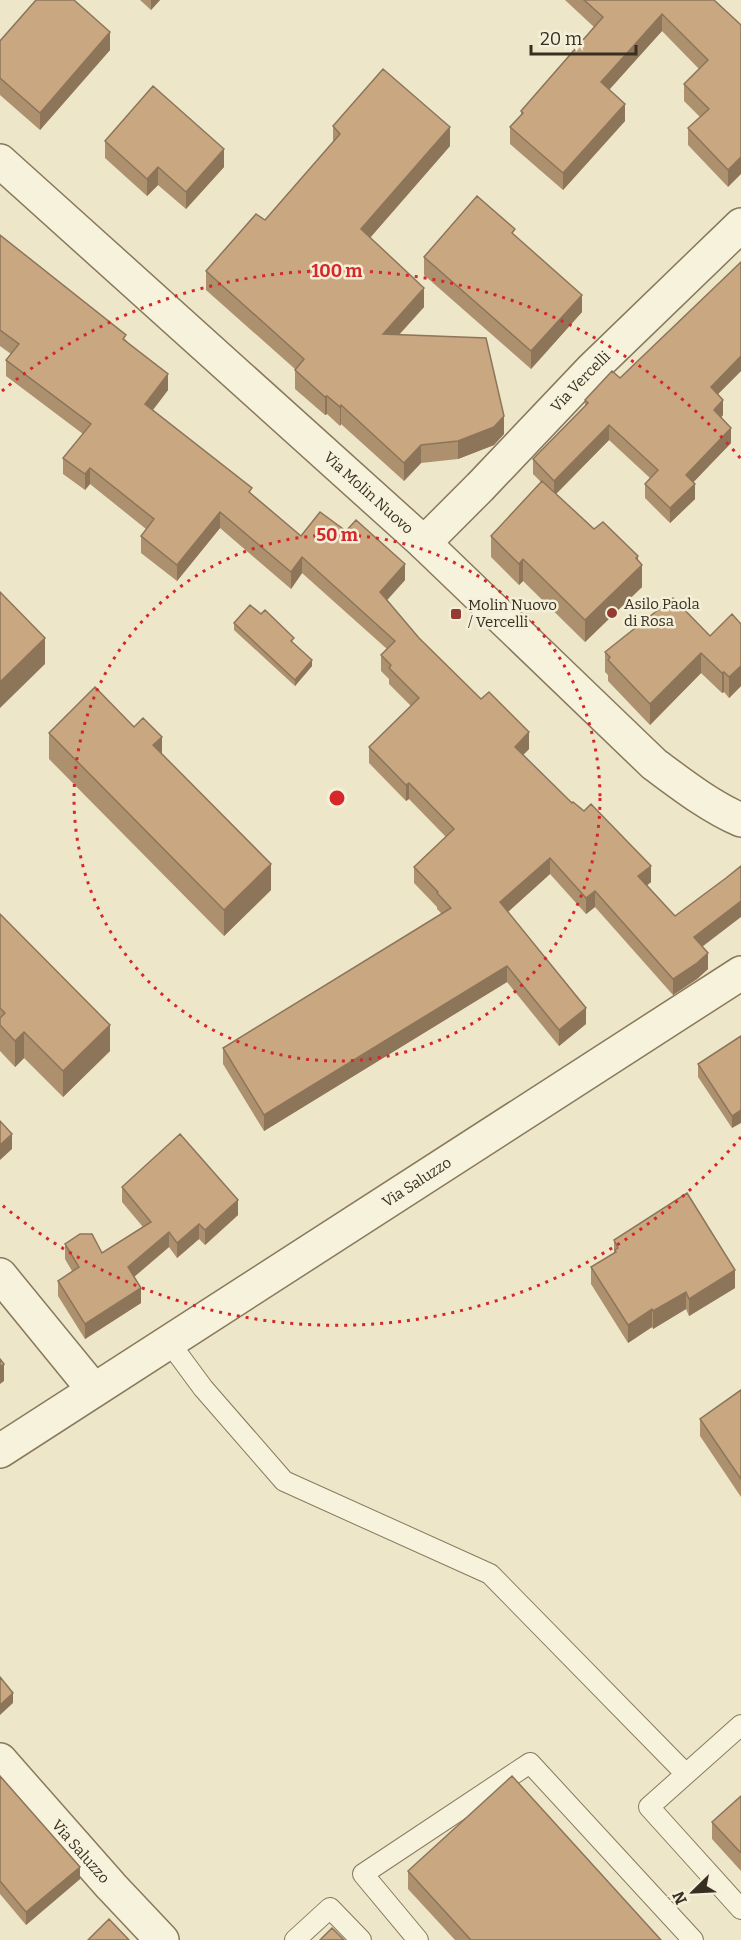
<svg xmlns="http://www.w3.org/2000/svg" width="741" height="1940" viewBox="0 0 741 1940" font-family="Bitter,serif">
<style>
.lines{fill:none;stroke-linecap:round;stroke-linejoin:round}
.service-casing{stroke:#88795e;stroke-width:22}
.minor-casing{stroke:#88795e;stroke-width:36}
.service{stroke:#f7f2db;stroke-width:20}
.minor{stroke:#f7f2db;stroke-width:33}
.wall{fill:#ad906e}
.shaded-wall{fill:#8d755a}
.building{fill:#c9a780;stroke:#8d755a;stroke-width:1.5}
.ring{fill:none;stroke:#d62828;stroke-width:3;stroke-dasharray:3 6}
.poi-dot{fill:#943c31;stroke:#f4efd8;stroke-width:2}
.labels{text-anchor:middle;stroke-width:5;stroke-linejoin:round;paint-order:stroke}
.street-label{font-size:15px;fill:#392f21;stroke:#f4efd8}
.poi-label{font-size:15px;fill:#392f21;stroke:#f4efd8;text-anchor:start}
.centre{fill:#d62828;stroke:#f4efd8;stroke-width:3}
.ring-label{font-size:18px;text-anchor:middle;font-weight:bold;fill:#d62828;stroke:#f4efd8;stroke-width:5;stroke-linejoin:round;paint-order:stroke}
</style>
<rect width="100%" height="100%" fill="#ede6c8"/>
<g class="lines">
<defs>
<path id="service" d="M169,1342L203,1388L284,1481L490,1574L686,1774
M741,1725L649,1807L741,1909
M295,1940L330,1908L361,1940
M418,1940L363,1874L530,1763L693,1940"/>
<g id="minor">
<path id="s1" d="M0,161L424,543L654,764C681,784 709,806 741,820"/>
<path id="s2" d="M424,543L480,487L592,369L741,225"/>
<path d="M0,1275L94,1390"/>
<path id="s3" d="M0,1451L741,973"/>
<path id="s4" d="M0,1760L111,1886L162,1940"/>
</g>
</defs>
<!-- service casing -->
<use href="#service" class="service-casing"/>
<!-- minor casing -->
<use href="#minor" class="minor-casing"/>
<!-- service -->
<use href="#service" class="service"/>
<!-- minor -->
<use href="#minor" class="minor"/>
</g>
<!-- wall -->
<path class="wall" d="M140,0H160L151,10Z
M565,0H714L741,25L728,187L688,145V128L700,117L684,101V84L699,69L662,31L609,89L625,121L563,190L510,144V127L521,115V111L594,27Z
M0,41L110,50L40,130L0,95Z
M333,126L450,146L370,238L424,307L399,335L504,434L494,445L458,459L421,463L404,481L341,424L340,426L327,414L325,415L295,389V369L206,290V271L265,220L333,143Z
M105,141L224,167L186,209L158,185L147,196L105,158Z
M0,235L126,340L168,390L153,410L252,494L301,536L405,580L387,600L419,638L529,749L523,755L651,882L647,885L702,947L708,969L697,979L673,995L595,907L586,914L550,874L508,912L586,1024L559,1046L507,982L264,1131L223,1064V1048L442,914L437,909V907L414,883V867L446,837L409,799L406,801L369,763V747L411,706L389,684V679L381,671V655L387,649L302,573L291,589L220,528L177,581L141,553V536L146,529L90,484L85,490L63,474V458L83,434L6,376V360L11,354L0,346Z
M515,235L582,312L531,369L424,275V257Z
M741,262V371L718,394L723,415L721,418L731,443L693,482L695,499L670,523L645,498V484L650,478L609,440L556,494L594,529L638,560L642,587L585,642L523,581L519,585L491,557V536L541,482L533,474V459L585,406V400L620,378Z
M234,623L312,666L295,686L234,630Z
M741,624V686L729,698L724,692L722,693L701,673L650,725L608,681V675L605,672V652L710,636Z
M49,733L162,754L271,890L224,936L49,759Z
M0,914L110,1051L63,1097L24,1058L15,1067L0,1051Z
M741,1036L732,1128L698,1077V1064Z
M122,1187L238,1215L205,1245L199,1239L177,1258L169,1247L134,1277L141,1303L85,1339L58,1296V1281L72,1271L65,1259V1244L102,1253L143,1227L122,1202Z
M614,1240L735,1288L689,1316L686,1309L653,1329L652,1327L628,1343L591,1284V1267L614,1254Z
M741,1390V1497L700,1436V1419Z
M0,1776L80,1879L26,1925L0,1894Z
M741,1796V1871L712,1839V1822Z
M408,1871L661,1940H455L408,1889Z"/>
<!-- shaded-wall -->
<path class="shaded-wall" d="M151,0H160L151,10Z
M662,14V31L601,99V82Z
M110,32V50L40,130V113Z
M625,104V121L563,190V173Z
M450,127V146L361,248V229Z
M224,149V167L186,209V192Z
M741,157V174L728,187V170Z
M158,167V185L147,196V179Z
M424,288V307L383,352V334Z
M582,295V312L531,369V351Z
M741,356V371L711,401V387Z
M168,374V390L145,420V404Z
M327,396V414L325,415V397Z
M723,400V415L714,425V410Z
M341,405V424L340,426V407Z
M504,416V434L494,445L458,459V441Z
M609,425V440L554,496V481Z
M731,428V443L686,490V475Z
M421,445V463L404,481V463Z
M90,468V484L85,490V474Z
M695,484V499L670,523V508Z
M220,512V528L177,581V565Z
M638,556V570L642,565V587L585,642V620Z
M302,557V573L291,589V572Z
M523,559V581L519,585V564Z
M405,564V580L380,608V592Z
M45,638V664L0,708V682Z
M701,653V673L650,725V704Z
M312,660V666L295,686V680Z
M741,666V686L729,698V677Z
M724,672V692L722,693V673Z
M529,732V749L515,763V747Z
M162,737V763L153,745Z
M409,783V799L406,801V785Z
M550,858V874L500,919V902Z
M271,864V890L224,936V910Z
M651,866V882L638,893V876Z
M595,891V907L586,914V898Z
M741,901V917L694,953V937Z
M708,953V969L697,979L673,995V979Z
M507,966V982L264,1131V1115Z
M586,1008V1024L559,1046V1030Z
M110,1025V1051L63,1097V1071Z
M24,1032V1058L15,1067V1041Z
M741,1110V1123L732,1128V1116Z
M12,1134V1149L0,1160V1145Z
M238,1200V1215L205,1245V1230Z
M199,1224V1239L177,1258V1243Z
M169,1232V1247L128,1282V1267Z
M735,1270V1288L689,1316V1299Z
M141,1288V1303L85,1339V1324Z
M686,1292V1309L653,1329V1311Z
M652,1309V1327L628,1343V1325Z
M4,1364V1381L0,1384V1367Z
M13,1693V1703L0,1715V1705Z
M80,1867V1879L26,1925V1912Z"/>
<!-- building -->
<path class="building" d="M36,0H74L110,32L40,113L0,78V41Z
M584,0H714L741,25V157L728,170L688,128L709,109L684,84L708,60L662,14L601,82L625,104L563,173L510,127L523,113L521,111L603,17Z
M383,69L450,127L361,229L424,288L383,334L486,338L504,416L494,427L458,441L421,445L404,463L341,405L340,407L327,396L325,397L295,370L304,359L206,271L256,214L265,220L340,134L333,126Z
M153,86L224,149L186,192L158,167L147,179L105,141Z
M477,196L515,229L512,233L582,295L531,351L424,257Z
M0,235L126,335L123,339L168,374L145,404L252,488L249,492L301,536L320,512L346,531L356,520L405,564L380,592L419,638L481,699L489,692L529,732L515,747L572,803L573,802L584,811L591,804L651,866L638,876L675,916L726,878L741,866V901L694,937L708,953L697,963L673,979L595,891L586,898L550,858L500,902L586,1008L559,1030L507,966L264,1115L223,1048L451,908L437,893L438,892L414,867L454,829L409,783L406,785L369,747L419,698L389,668L391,665L381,655L395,641L302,557L291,572L220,512L177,565L141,536L154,519L90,468L85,474L63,458L91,424L6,360L19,344L0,330Z
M741,262V356L711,387L723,400L714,410L731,428L686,475L695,484L670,508L645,484L658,470L609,425L554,481L533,459L588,403L585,400L612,371L620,378Z
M542,481L594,529L603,522L638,556L636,558L642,565L585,620L523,559L519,564L491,536Z
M0,592L45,638L0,682Z
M673,598L710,636L732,614L741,624V666L729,677L724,672L722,673L701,653L650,704L608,660L610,657L605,652Z
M250,605L261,614L265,610L294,638L291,641L312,660L295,680L234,623Z
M95,687L134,727L143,718L162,737L153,745L271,864L224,910L49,733Z
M0,914L110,1025L63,1071L24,1032L15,1041L0,1025V1018L5,1013L0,1008Z
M741,1036V1110L732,1116L698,1064Z
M0,1121L12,1134L0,1145Z
M180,1134L238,1200L205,1230L199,1224L177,1243L169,1232L128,1267L141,1288L85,1324L58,1281L79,1267L65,1244L80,1234H92L102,1253L151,1222L122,1187Z
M687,1193L735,1270L689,1299L686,1292L653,1311L652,1309L628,1325L591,1267L616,1252L615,1250L618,1248L614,1240Z
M0,1359L4,1364L0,1367Z
M741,1390V1479L700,1419Z
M0,1677L13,1693L0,1705Z
M0,1776L80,1867L26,1912L0,1881Z
M512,1776L661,1940H471L408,1871Z
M741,1796V1853L712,1822Z
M109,1919L129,1940H88Z
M332,1928L344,1940H320Z"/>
<!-- distance rings -->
<g class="ring">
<circle cx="337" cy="798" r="263"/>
<path d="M741 1137A527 527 0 0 1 2 1205M2 391A527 527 0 0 1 741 459"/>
</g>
<!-- markers -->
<g class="poi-dot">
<circle cx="612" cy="613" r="6"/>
<rect x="450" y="608" width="12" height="12" rx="3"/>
</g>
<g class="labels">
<!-- street labels -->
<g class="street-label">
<text dy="5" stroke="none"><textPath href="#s2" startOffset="225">Via Vercelli</textPath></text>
<text dy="5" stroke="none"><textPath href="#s1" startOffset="496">Via Molin Nuovo</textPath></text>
<text dy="5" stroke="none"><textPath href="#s3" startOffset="496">Via Saluzzo</textPath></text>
<text dy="5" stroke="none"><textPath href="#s4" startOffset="122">Via Saluzzo</textPath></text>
</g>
<!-- poi labels -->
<g class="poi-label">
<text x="624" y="609">Asilo Paola<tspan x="624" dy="17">di Rosa</tspan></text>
<text x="468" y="610">Molin Nuovo<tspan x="468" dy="17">/ Vercelli</tspan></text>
</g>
</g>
<circle cx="337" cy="798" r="9" class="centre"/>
<g class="ring-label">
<text x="337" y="277">100 m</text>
<text x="337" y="541">50 m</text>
</g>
<!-- north arrow -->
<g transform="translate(693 1892) rotate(246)" stroke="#f4efd8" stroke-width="4.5" paint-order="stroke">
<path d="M0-4.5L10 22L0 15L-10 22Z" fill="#392f21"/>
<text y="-9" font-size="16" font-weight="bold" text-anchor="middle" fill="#392f21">N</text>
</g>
<!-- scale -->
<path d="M531 45v9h105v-9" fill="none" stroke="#392f21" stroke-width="3"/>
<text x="540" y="45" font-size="18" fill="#392f21" stroke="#f4efd8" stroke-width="4.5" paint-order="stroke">20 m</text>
</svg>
